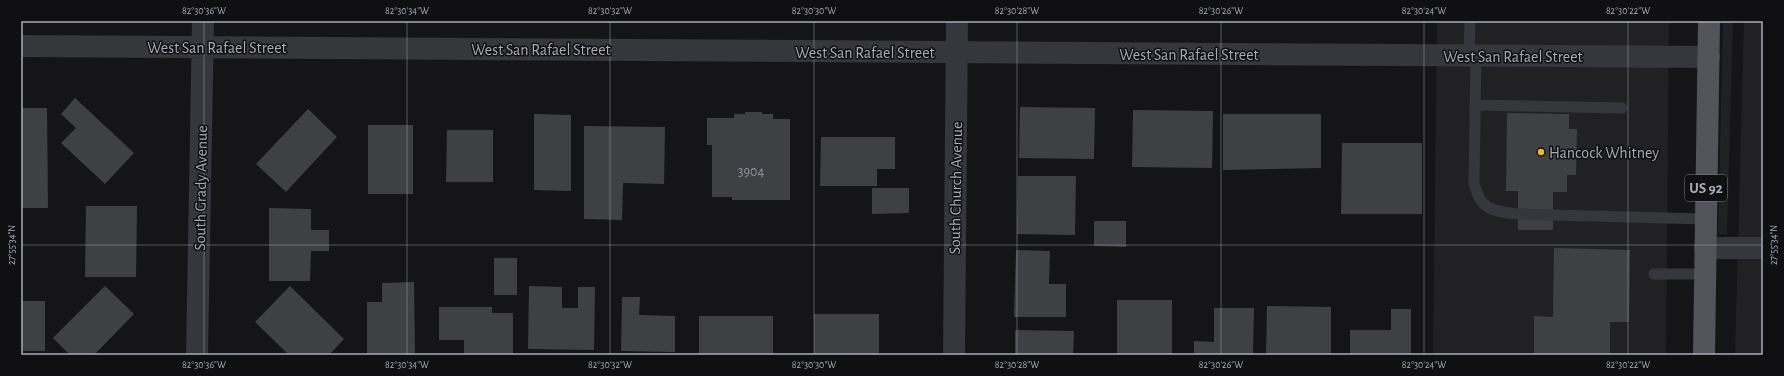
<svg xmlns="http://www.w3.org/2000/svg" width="1784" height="376" viewBox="0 0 1784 376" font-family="'Alegreya Sans',sans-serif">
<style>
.built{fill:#212124}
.building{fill:#3f4044}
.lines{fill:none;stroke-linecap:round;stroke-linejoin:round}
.service{stroke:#36373c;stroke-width:11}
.minor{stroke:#36373c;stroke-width:22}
.tertiary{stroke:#36373c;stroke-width:22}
.primary{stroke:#52545b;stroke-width:22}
.ticks{fill:none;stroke:#a7acb7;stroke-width:1;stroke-opacity:0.45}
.poi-dot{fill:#f3b431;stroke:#101012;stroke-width:1.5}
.labels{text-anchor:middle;stroke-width:3;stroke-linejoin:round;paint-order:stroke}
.number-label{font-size:14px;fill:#8d919a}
.shield{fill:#101012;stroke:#7a7d86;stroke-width:1}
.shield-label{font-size:15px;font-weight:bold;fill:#a7acb7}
.street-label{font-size:16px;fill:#a7acb7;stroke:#101012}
.poi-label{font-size:16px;fill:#a7acb7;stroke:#101012;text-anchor:start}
.neatline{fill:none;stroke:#a7acb7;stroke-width:1.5}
.ticks-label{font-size:10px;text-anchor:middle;fill:#a7acb7}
</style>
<rect width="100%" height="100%" fill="#151517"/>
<!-- built -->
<path class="built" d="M1437,21H1669L1666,355H1433Z
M1723,21H1733L1727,234H1718Z
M1744,21H1763V355H1735Z"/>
<!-- building -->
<path class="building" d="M75,98L134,153L105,184L61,143L76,128L61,114Z
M1020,107L1095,108L1094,159L1019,158Z
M21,108H47L48,208H21Z
M308,109L337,137L286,192L256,164Z
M1133,110L1213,111L1212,168L1132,167Z
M745,112H762V114H773V119H790V200H732V197H712V145H707V118H734V114H745Z
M1507,113L1569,114V129H1577L1576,175H1567V192H1553V230H1518V191H1506Z
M534,114L571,115V191L534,190Z
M1223,114H1321V168L1223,170Z
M368,125H413V194H368Z
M584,126L665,127L664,184L623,183L622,220L584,219Z
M447,130H493V182H446Z
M821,137H895V169H877V186H820Z
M1342,143H1422V214H1341Z
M1018,176H1076L1075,235L1017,234Z
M872,188H909V213L872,214Z
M86,206H137L136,277H85Z
M269,208L311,209V230H329V251H311L310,281H269Z
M1094,221H1126V247L1094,246Z
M1554,248L1630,250L1629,322H1610V355H1534V316L1553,317Z
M1016,250L1050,251L1049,284H1066V317H1014Z
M494,258H517V295H494Z
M414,282L415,355H367V302H382V283Z
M105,286L134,314L94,355H70L53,338Z
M290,286L344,339L329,355H289L255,322Z
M529,286L562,287V308H578V287H595L594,350L528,349Z
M622,297H640L639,315L675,316V352L621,351Z
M1117,300H1172V355H1117Z
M21,301H45V351H21Z
M1267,306L1331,307V355H1266Z
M439,307H492V313H513V354H464V340H439Z
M1214,308H1254L1253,355H1194V341L1214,342Z
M1391,309H1411V355H1350V330H1391Z
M814,314H879V355H814Z
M699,316H773V355H699Z
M1015,330L1074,331L1073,355H1015Z"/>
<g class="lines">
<!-- service -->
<path class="service" d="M1469,55L1470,21
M1476,55L1474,183C1480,210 1492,211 1517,214L1705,219
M1475,105L1622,108
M1654,274H1705"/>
<!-- minor -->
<path class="minor" d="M21,46L1709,57
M1705,248H1763
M197,355L203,21"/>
<!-- tertiary -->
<path class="tertiary" d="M954,355L957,21"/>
<!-- primary -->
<path class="primary" d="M1704,355L1709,21"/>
</g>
<!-- ticks -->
<path class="ticks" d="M204,21V355M407,21V355M610,21V355M814,21V355M1017,21V355M1221,21V355M1424,21V355M1628,21V355M21,245H1763"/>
<!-- markers -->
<circle class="poi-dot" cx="1541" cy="152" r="4"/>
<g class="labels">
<!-- number labels -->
<g class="number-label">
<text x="751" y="176">3904</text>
</g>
<!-- shield labels -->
<rect class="shield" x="1685" y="175" width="42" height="26" rx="3"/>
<g class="shield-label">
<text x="1706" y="193">US 92</text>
</g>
<!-- street labels -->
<g class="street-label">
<text x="217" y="53">West San Rafael Street</text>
<text x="541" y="55">West San Rafael Street</text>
<text x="865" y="58">West San Rafael Street</text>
<text x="1189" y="60">West San Rafael Street</text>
<text x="1513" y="62">West San Rafael Street</text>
<text transform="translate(200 188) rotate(-89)" y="6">South Grady Avenue</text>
<text transform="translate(955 188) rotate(-89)" y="6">South Church Avenue</text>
</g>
<!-- poi labels -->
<g class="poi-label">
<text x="1549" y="158">Hancock Whitney</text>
</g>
</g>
<!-- border -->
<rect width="1784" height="376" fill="none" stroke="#101012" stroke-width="44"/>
<rect x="22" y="22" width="1740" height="332" class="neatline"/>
<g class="ticks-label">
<text x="204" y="14">82°30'36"W</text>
<text x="407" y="14">82°30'34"W</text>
<text x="610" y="14">82°30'32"W</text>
<text x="814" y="14">82°30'30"W</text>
<text x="1017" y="14">82°30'28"W</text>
<text x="1221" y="14">82°30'26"W</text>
<text x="1424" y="14">82°30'24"W</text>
<text x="1628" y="14">82°30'22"W</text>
<text transform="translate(11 245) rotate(-90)" y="4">27°55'34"N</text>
<text transform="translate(1773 245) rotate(-90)" y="4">27°55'34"N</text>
<text x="204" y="368">82°30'36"W</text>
<text x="407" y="368">82°30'34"W</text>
<text x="610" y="368">82°30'32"W</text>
<text x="814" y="368">82°30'30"W</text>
<text x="1017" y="368">82°30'28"W</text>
<text x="1221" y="368">82°30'26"W</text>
<text x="1424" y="368">82°30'24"W</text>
<text x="1628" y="368">82°30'22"W</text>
</g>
</svg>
